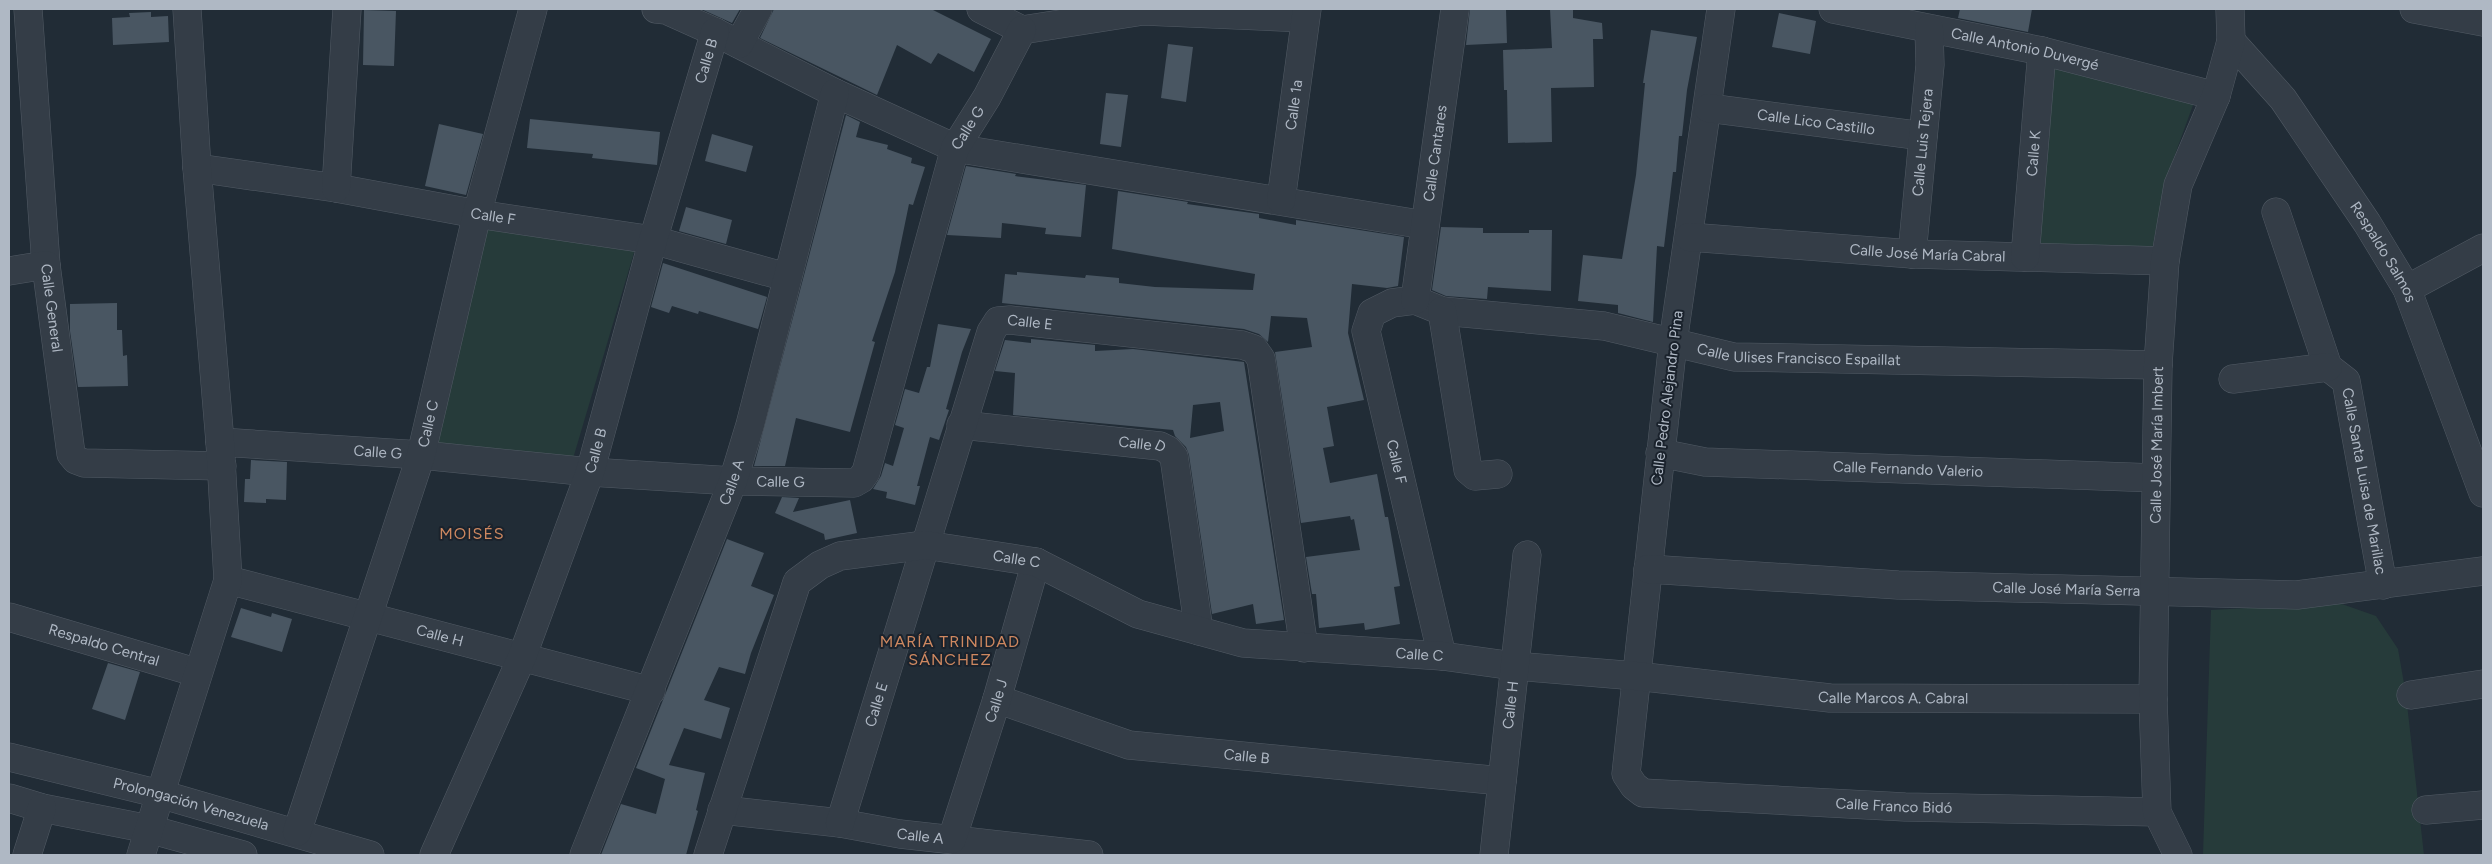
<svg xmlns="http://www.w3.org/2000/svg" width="2492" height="864" viewBox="0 0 2492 864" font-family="Figtree,sans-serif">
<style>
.green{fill:#263b3a}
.building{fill:#495662;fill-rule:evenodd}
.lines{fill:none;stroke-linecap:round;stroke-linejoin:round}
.minor-casing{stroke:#525b65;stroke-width:29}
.minor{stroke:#343d47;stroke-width:28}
.labels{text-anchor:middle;stroke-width:4;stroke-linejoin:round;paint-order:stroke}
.street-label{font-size:15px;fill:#afb8c4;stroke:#1a222c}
.neighbourhood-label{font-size:16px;letter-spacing:1px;fill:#ce8860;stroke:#1a222c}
</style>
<rect width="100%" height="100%" fill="#212c36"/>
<!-- green -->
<path class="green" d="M2047,59L2197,94L2165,182L2151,255L2029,251Z
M473,218L638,239L572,462L410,445Z
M2339,603L2376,616L2398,649L2406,695L2424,855H2203L2211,610Z"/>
<!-- building -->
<path class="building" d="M701,9H740L732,23Z
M774,9H931L991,39L974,72L938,53L931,64L897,45L877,95L760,38Z
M1470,9H1506L1507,43L1466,45Z
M1550,9H1573V18L1602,23L1603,39H1593L1594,87L1551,88L1552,142L1508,143L1507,90H1504L1503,50L1552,48Z
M1960,9H2032L2028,32L1958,18Z
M364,10L396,11L394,66L363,65Z
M151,12V17L168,16L169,42L113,45L112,18L130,17L129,13Z
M1779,13L1816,21L1810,54L1772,47Z
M1651,30L1697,37L1687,90L1682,136H1679L1676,172H1673L1664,247L1657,246L1653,322L1618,313V305L1578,301L1583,255L1622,259L1636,175L1645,83H1643Z
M1168,44L1193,47L1186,102L1161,98Z
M1106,93L1128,95L1121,147L1100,144Z
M846,115L860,122L856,137L888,145L887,149L912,158L911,163L925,167L913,205L909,204L895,272L872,341L875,342L850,432L796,418L785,466H754Z
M530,119L660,132L657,165L592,158L593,154L527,148Z
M439,124L483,134L466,195L425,186Z
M712,134L753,146L746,172L705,161Z
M966,166L1016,174L1015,176L1086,185L1081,237L1045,234L1046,228L1002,223L1001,238L947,235Z
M1118,191L1188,202L1187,204L1259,214V218L1296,225V220L1404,237L1398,286L1387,288L1352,284L1348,333L1364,400L1327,407L1334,446L1323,448L1330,483L1377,474L1385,517H1388L1400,586L1394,587L1400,624L1365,630L1364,623L1319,628L1316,594H1312L1306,557L1360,550L1354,519L1351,520L1350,516L1301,523L1275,352L1312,347L1307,318L1271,316L1268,342L1259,334L1244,329L1002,303L1005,274L1017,275V272L1085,278L1086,275L1119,278V283L1155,287L1253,290L1255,274L1112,249Z
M686,207L732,220L726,244L679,231Z
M1441,227L1483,228V233H1529V230H1552L1551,291L1488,287L1487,299L1446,296L1432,290Z
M663,263L767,297L758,329L699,311L698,314L672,306L669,313L651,307Z
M117,303V330H122L123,356L127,355L128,386L78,387L70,331V304Z
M938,324L971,329L962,352L946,409L949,410L939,440L930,437L917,486H920L915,505L886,498L887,492L873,489L881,476L885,463L893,466L904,428L895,425L905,389L919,393L927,367H930Z
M1031,339L1095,345V351L1133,349L1244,362L1284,620L1256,624L1253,604L1212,614L1189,455L1186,447L1175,436L1173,430L1013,415L1015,373L995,371L1005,340L1031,343ZM1220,402L1224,431L1190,438L1193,405Z
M251,460L287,462L286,500L266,499V503L244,502L245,479H250Z
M782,497L799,498L793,512L850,500L857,533L825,540L824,534L775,513Z
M727,539L764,553L751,586L774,595L751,653L745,674L719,667L704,700L730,708L721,739L684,728L669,765L705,773L696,810L698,811L686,855H601L621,804L656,814L665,779L636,768Z
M241,608L271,617L272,613L292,619L282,652L231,637Z
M108,663L140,672L125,720L92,709Z"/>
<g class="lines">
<defs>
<g id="minor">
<path id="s1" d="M28,9L46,265L71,454L76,460L84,463L222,466"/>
<path d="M656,9L666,10L715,32L835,93L955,148L1425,225"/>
<path d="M981,9L1022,30L1143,11L1305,18"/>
<path id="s2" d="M1721,9L1673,342L1626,774L1634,786L1643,793L1905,807L2157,812"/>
<path id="s3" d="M1833,9L2042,51L2216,96"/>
<path d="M2414,9L2483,22"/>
<path id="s4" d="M2231,41L2283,99L2367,223L2407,289L2483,493"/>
<path d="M739,44L758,9"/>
<path id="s5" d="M1708,108L1923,136"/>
<path id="s6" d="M197,168L336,188L477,214L653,240L786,277"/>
<path d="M336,188L347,9"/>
<path id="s7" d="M1281,200L1307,9"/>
<path id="s8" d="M2276,212L2328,367L2346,381L2383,585"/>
<path id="s9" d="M1689,237L1912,254L2165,261"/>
<path id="s10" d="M1912,254L1930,65L1929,29"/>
<path id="s11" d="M2025,257L2042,51"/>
<path d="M9,271L46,265"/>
<path d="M2407,289L2483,248"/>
<path id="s12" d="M1415,300L1442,311L1604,326L1734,357L2158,365"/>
<path id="s13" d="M1415,300L1392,303L1372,313L1366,331L1442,656"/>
<path id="s14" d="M1415,300L1455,9"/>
<path d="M1442,311L1468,470L1475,476L1498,474"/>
<path d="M2233,379L2328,367"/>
<path id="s15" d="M961,425L1160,446L1168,450L1174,457L1199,631"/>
<path id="s16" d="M220,442L421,455L590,472L733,481L854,483L861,479L866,472L955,148L987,97L1022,30"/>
<path id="s17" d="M1660,453L1705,462L2156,478"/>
<path id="s18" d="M1648,569L1898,585L2297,595L2483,571"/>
<path id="s19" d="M228,580L651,691"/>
<path id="s20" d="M9,617L198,673"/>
<path d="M2411,695L2483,684"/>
<path id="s21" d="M997,699L1129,745L1502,781"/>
<path id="s22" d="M9,757L160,794L370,855"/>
<path d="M9,798L42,808L149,829L243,855"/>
<path id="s23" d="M722,810L840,823L900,834L1089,855"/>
<path d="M2426,810L2483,805"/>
<path id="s24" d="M840,823L991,332L998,321L1010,320L1242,345L1254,349L1261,359L1304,648"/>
<path id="s25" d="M297,832L421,455L477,214L533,9"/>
<path id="s26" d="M952,839L997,699L1036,562"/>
<path d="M27,855L42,808"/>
<path d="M141,855L228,580L220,442L197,168L187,9"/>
<path id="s27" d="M434,855L522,657L590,472L653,240L715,32"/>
<path id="s28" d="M584,855L733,481L750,425L835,93"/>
<path id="s29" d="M708,855L797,582L820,565L840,556L925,545L1036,562L1138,614L1243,643L1442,656L1514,666L1636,676L1830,698L2153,699"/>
<path id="s30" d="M1494,855L1527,555"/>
<path id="s31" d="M2178,855L2157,812L2153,699L2158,365L2165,261L2178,185L2216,96L2231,41L2230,9"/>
</g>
</defs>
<!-- minor casing -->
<use href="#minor" class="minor-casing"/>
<!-- minor -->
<use href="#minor" class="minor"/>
</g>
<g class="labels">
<!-- street labels -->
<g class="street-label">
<text dy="5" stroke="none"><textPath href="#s3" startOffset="196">Calle Antonio Duvergé</textPath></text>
<text dy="5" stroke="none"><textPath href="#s27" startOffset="841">Calle B</textPath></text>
<text dy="5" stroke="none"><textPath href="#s7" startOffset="96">Calle 1a</textPath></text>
<text dy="5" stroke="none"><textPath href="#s5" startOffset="109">Calle Lico Castillo</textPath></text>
<text dy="5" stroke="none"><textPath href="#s16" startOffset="1012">Calle G</textPath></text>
<text dy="5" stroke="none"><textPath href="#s10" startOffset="112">Calle Luis Tejera</textPath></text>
<text dy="5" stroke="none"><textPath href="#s14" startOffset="148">Calle Cantares</textPath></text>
<text dy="5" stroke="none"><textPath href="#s11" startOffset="104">Calle K</textPath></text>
<text dy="5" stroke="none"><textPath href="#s6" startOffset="300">Calle F</textPath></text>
<text dy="5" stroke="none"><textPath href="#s9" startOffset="239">Calle José María Cabral</textPath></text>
<text dy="5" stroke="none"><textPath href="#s4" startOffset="261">Respaldo Salmos</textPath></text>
<text dy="5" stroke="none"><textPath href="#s1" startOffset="300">Calle General</textPath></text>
<text dy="5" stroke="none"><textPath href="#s24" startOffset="559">Calle E</textPath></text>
<text dy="5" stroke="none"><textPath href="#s12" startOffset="390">Calle Ulises Francisco Espaillat</textPath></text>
<text transform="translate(1667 398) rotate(-83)" y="5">Calle Pedro Alejandro Pina</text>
<text dy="5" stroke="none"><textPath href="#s25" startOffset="429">Calle C</textPath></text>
<text dy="5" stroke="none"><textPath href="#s31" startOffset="415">Calle José María Imbert</textPath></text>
<text dy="5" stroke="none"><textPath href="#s15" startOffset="182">Calle D</textPath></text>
<text dy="5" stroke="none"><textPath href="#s27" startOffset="436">Calle B</textPath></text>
<text dy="5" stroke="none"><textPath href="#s16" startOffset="158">Calle G</textPath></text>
<text dy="5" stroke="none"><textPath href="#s13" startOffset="199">Calle F</textPath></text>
<text dy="5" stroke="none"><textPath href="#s17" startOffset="249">Calle Fernando Valerio</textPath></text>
<text dy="5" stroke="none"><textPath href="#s8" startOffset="288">Calle Santa Luisa de Marillac</textPath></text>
<text dy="5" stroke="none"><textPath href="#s28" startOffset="401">Calle A</textPath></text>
<text dy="5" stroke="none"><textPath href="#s16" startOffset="562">Calle G</textPath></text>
<text dy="5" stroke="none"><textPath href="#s29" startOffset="516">Calle C</textPath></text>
<text dy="5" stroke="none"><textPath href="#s18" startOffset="419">Calle José María Serra</textPath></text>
<text dy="5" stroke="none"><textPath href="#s19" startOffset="219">Calle H</textPath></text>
<text dy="5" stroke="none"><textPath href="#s20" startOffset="99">Respaldo Central</textPath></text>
<text dy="5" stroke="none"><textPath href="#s29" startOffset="936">Calle C</textPath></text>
<text dy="5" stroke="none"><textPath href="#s29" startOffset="1412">Calle Marcos A. Cabral</textPath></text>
<text dy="5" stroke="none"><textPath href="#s26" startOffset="145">Calle J</textPath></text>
<text dy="5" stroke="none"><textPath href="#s24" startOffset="124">Calle E</textPath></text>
<text dy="5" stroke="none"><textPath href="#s30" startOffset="151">Calle H</textPath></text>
<text dy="5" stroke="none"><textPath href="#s21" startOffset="258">Calle B</textPath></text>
<text dy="5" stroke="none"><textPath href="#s22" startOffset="188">Prolongación Venezuela</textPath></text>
<text dy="5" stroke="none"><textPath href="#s2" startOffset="1048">Calle Franco Bidó</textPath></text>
<text dy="5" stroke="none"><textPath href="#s23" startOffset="200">Calle A</textPath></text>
</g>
<!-- neighbourhood labels -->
<g class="neighbourhood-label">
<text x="472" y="539">MOISÉS</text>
<text x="950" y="647">MARÍA TRINIDAD<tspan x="950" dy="18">SÁNCHEZ</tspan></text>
</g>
</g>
<!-- border -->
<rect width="2492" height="864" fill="none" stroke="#afb8c4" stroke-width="20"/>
</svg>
